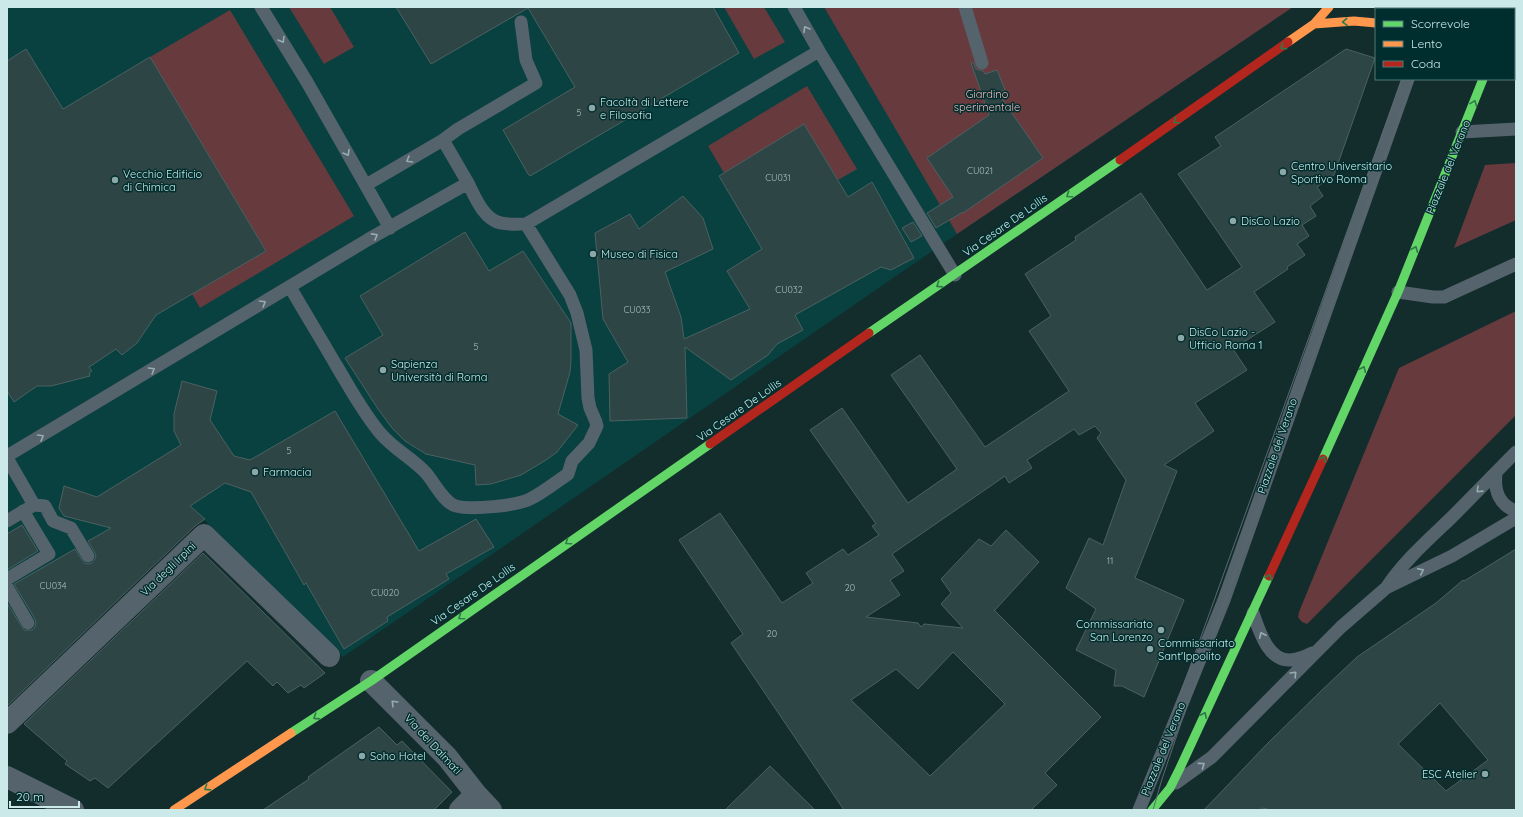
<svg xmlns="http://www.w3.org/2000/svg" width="1523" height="817" viewBox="0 0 1523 817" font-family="Quicksand,sans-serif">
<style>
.built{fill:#094040}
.green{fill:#673a3e}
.building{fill:#2e4545;stroke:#4b6161;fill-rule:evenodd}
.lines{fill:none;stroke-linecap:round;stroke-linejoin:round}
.lane{stroke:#55636d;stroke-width:13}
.street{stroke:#55636d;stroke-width:22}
.fast{stroke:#63d668;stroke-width:9}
.slow{stroke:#ff974d;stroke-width:9}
.jam{stroke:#b3261e;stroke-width:9}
.tram{stroke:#59696e;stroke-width:1}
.oneway{stroke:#2d7948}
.oneway2{stroke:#96adb1}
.poi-dot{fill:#8ba7a7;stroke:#002d2e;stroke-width:1.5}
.labels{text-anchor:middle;stroke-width:3;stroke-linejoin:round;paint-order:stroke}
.number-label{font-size:9px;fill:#a4c0c0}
.park-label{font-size:11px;fill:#f3babc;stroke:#002d2e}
.poi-label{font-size:11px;fill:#cce9e9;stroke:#002d2e;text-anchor:start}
.street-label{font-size:11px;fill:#cce9e9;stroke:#002d2e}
</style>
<rect width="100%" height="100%" fill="#132d2d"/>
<!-- built -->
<path class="built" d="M7,7H1293L957,234L343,657L190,506L7,676Z"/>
<!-- green -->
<path class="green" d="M289,7H330L354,47L324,64Z
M724,7H764L785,42L754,59Z
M824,7H1293L957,234Z
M230,10L354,216L200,308L192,294L266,251L150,57Z
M807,86L857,169L838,180L804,125L724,173L708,146Z
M1516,163V220L1454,248L1485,165Z
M1516,311V415L1307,624L1302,622L1298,617L1299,612L1399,368Z"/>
<!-- building -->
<path class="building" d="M396,7H713L739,53L530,176L528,174L503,130L575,87L528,8L431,64Z
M26,49L63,109L150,57L266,251L156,315L137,343L122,355L116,349L89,367L92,371L89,373L90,376L51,386H37L14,402L7,391V61Z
M1346,49L1375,58L1334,175L1317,187L1323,196L1310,206L1316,216L1302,225L1309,236L1297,244L1305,255L1287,267L1288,269L1254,292L1275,322L1233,349L1247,370L1195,403L1214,431L1164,465L1177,471L1135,578L1184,600L1144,697L1122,686H1114L1116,670L1076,650L1096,609L1066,588L1089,538L1103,545L1126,480L1097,438L1101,433L1095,426L1079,435L1074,429L1027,460L1032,468L1009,483L1005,476L892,554L904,571L890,580L900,595L866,617L918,623L921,627L924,624L963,628L941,604L951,593L941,579L979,539L991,546L1006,530L1039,562L995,610H994L1101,717L1045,773L1057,785L1031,810H844L731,643L743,634L679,540L720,513L782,603L813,583L806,573L843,549L848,555L879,535L872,526L876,524L810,430L842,408L908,503L957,469L891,375L920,355L985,447L1069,391L1029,331L1051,316L1025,274L1076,240L1075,237L1141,193L1207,290L1242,267L1178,174L1221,146L1215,137ZM953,652L1005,704L930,776L851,700L896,669L918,689Z
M973,62L976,69L983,71L985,74L997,70L1005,90L998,93L1043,158L963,213V212L936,228L927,213L953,197L927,158L989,115L971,63Z
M804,124L848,197L872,182L914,258L891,270L881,267L795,315L803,330L777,344L768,355L731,380L685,347L687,418L610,421L609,374L628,362L603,319L595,233L630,214L639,229L683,196L703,218L713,249L665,272L681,317L684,339L750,309L727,271L762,249L719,176Z
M913,222L922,236L911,242L902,228Z
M465,232L489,271L523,251L571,323V361L570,372L558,414L578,425L557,452L546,460L521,475L491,484L476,485L475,465L426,454L405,441L392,428L378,409L345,358L383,335L360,296Z
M182,381L217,391L210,420L234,456L250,460L335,411L419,551L476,519L494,547L446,574L449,579L387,617L388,621L344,649L306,583L304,585L251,492L225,483L190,506L205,519L195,526L7,706V603L24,630H32L35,627L36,623L35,619L14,584L75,549L84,563L88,564L92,563L95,559L96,555L88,541L111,528L64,516L59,508L64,486L97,497L181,445L174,431V414Z
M22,525L38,551L7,570V534Z
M1516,549V810H1272L1262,808L1259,810H1204L1267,744L1321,691L1357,657L1436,603L1463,580L1464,581ZM1440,703L1488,760L1446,791L1398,744Z
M203,553L325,673L304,688L301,685L288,693L277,682L273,686L247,661L108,788L95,778L90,781L65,764L67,761L24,724Z
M379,727L397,745L402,741L452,792L434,810H263L309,779L308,777Z
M770,766L815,810H725Z"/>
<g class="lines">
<!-- lane -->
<path class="lane" d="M261,7L307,82L390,228
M794,7L819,51
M965,7L982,63
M1433,9V7
M1462,132L1516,129
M443,140L468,183
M366,185L443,140L458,129L536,83L526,60L521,22
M290,287C305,313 321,339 336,365C350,388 363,413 381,434C395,450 412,458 426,473C434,482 444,503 456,506C471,510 516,506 530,499C544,492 556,482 568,474L572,461L589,443L597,426L596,422L590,408L588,398L586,350L577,313L570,295L526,224
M1398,292L1433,297H1444L1516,264
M7,456L369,239L468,183C475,197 484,220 501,223C509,225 518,224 526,224L819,51L955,275
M7,458L34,505L7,521
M1496,474C1494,490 1499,505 1516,511
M34,505L45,506L53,521L71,528L88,556
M7,579L49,554L23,511
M7,587L28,623
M1386,588C1404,561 1428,540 1451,518C1473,496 1494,474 1516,452
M1253,613C1259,630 1268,662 1291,660C1299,659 1306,656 1312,653
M1176,783L1212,757L1341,627L1386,588L1452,556L1516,518
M1139,810L1224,600L1408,79"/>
<!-- street -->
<path class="street" d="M371,681L447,757L476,794L491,810
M7,723L204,535L329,656
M7,777L73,810
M460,810L476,794"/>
<!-- fast -->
<path class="fast" d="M1509,9L1510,7
M869,333L1120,160
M1323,459L1398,292L1483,79
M291,733L371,681L710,444
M1152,810L1170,788L1180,768L1269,576"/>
<!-- slow -->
<path class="slow" d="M1314,24L1354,21L1376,23
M1288,42L1314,24L1329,7
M174,810L291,733"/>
<!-- jam -->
<path class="jam" d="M1120,160L1288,42
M710,444L869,333
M1269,576L1323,459"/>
<!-- tram -->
<path class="tram" d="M1427,9V7
M1439,9V7
M1140,810L1171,720L1402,79
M1153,810L1162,779L1181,723L1413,79"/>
</g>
<!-- one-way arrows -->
<defs><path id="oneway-chevron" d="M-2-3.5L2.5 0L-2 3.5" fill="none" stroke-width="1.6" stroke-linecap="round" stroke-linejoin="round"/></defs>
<g class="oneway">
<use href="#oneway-chevron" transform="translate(1345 22) rotate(176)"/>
<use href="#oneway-chevron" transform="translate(1283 47) rotate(144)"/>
<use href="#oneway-chevron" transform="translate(1474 103) rotate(-69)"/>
<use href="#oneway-chevron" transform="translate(1176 121) rotate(145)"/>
<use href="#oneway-chevron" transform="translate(1069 195) rotate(145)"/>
<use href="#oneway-chevron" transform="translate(1415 249) rotate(-68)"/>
<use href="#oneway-chevron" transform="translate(939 285) rotate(147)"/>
<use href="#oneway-chevron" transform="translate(1363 369) rotate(-66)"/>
<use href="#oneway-chevron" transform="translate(1323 459) rotate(-65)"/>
<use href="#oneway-chevron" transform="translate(568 542) rotate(145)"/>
<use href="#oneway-chevron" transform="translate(1269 577) rotate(-65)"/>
<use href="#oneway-chevron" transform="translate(461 617) rotate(145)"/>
<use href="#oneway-chevron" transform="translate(1204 715) rotate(-65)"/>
<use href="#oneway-chevron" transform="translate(316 717) rotate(147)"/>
<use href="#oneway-chevron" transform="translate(207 788) rotate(147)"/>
</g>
<g class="oneway2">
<use href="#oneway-chevron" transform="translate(806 29) rotate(-120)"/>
<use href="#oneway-chevron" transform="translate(282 40) rotate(59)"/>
<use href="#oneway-chevron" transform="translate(347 153) rotate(60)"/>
<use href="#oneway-chevron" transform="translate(409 160) rotate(150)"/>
<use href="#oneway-chevron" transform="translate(375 236) rotate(-29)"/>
<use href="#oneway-chevron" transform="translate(263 303) rotate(-31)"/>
<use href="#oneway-chevron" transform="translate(152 370) rotate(-31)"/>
<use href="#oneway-chevron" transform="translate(41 437) rotate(-30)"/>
<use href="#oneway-chevron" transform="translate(1479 490) rotate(136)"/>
<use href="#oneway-chevron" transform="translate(1421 571) rotate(-26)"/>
<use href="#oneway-chevron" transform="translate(1262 635) rotate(-115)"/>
<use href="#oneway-chevron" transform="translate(1294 674) rotate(-46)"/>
<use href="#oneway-chevron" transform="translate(394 703) rotate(-135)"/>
<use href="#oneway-chevron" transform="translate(1202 765) rotate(-36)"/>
</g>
<!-- markers -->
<g class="poi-dot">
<circle cx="592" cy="108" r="4"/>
<circle cx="1283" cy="172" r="4"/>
<circle cx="115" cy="180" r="4"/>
<circle cx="1233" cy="221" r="4"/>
<circle cx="593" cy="254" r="4"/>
<circle cx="1181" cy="338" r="4"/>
<circle cx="383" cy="370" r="4"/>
<circle cx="255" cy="472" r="4"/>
<circle cx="1161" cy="630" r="4"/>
<circle cx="1150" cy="649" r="4"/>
<circle cx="362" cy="756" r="4"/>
<circle cx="1485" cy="774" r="4"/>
</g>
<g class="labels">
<!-- number labels -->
<g class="number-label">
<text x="579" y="116">5</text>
<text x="980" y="174">CU021</text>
<text x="778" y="181">CU031</text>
<text x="789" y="293">CU032</text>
<text x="637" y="313">CU033</text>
<text x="476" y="350">5</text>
<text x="289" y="454">5</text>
<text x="1110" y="564">11</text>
<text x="53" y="589">CU034</text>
<text x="850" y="591">20</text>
<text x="385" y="596">CU020</text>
<text x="772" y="637">20</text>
</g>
<!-- park labels -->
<g class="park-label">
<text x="987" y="98">Giardino<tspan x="987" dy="13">sperimentale</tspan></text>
</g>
<!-- poi labels -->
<g class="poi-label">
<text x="600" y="106">Facoltà di Lettere<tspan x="600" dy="13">e Filosofia</tspan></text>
<text x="1291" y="170">Centro Universitario<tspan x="1291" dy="13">Sportivo Roma</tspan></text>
<text x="123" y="178">Vecchio Edificio<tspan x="123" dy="13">di Chimica</tspan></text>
<text x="1241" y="225">DisCo Lazio</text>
<text x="601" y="258">Museo di Fisica</text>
<text x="1189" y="336">DisCo Lazio -<tspan x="1189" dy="13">Ufficio Roma 1</tspan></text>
<text x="391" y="368">Sapienza<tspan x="391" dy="13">Università di Roma</tspan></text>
<text x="263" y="476">Farmacia</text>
<text x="1153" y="628" text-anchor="end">Commissariato<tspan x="1153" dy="13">San Lorenzo</tspan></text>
<text x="1158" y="647">Commissariato<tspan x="1158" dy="13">Sant'Ippolito</tspan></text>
<text x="370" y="760">Soho Hotel</text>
<text x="1477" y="778" text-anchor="end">ESC Atelier</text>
</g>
<!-- street labels -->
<g class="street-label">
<text transform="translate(1448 167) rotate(-68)" y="4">Piazzale del Verano</text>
<text transform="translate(1005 225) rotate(-35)" y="4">Via Cesare De Lollis</text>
<text transform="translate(739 410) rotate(-35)" y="4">Via Cesare De Lollis</text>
<text transform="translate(1277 446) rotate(-71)" y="4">Piazzale del Verano</text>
<text transform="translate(168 569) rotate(-44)" y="4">Via degli Irpini</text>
<text transform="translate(473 594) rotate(-35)" y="4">Via Cesare De Lollis</text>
<text transform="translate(433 744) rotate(47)" y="4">Via dei Dalmati</text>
<text transform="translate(1163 749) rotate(-68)" y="4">Piazzale del Verano</text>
</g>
</g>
<!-- border -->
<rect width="1523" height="817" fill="none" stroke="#cce9e9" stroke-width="16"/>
<!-- legend -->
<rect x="1375" y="8" width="140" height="72" fill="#002d2e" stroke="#527879"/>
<rect x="1383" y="21" width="20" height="6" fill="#63d668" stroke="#527879"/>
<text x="1411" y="28" font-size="12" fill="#cce9e9">Scorrevole</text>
<rect x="1383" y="41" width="20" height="6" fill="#ff974d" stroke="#527879"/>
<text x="1411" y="48" font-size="12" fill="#cce9e9">Lento</text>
<rect x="1383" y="61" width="20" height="6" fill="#b3261e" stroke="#527879"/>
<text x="1411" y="68" font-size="12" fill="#cce9e9">Coda</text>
<!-- scale -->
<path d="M10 801v6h69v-6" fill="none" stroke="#cce9e9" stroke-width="2"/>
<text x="16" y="801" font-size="12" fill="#cce9e9" stroke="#002d2e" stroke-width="3" paint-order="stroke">20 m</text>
</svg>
